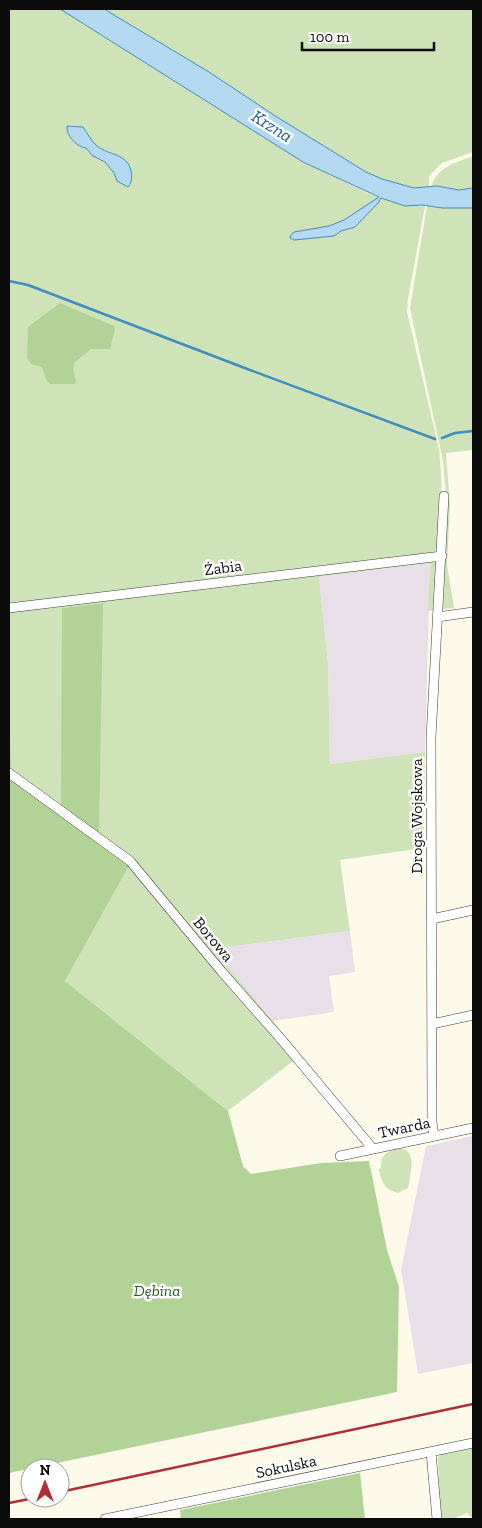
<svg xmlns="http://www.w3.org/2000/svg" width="482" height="1528" viewBox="0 0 482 1528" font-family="'Zilla Slab',serif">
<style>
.industrial{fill:#e8dfe9}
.green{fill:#cee4b8}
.forest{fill:#b2d398}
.water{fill:#b4d9f0;stroke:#418cc0}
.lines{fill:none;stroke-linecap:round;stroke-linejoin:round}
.stream{stroke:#418cc0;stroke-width:2.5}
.minor-casing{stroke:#3e3e3e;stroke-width:10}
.minor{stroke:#fff;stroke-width:9}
.rail{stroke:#ae3035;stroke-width:2.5}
.labels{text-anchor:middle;stroke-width:5;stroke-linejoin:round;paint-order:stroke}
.street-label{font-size:16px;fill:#0b0b0b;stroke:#fff}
.park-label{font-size:16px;font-style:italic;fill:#2d5c22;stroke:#fff}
.water-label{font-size:18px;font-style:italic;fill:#205e91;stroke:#fff}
</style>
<rect width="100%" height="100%" fill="#fdfaea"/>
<!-- industrial -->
<path class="industrial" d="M430,561L425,752L330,764L328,663L319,577Z
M350,931L355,972L329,976L334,1012L273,1021L212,949Z
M473,1136V1363L418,1374L401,1270L426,1146Z"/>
<!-- green -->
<path class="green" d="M9,9H60L303,162L372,195L405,206H425L408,298L407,312L439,449C445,505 439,554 434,610L428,611L430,562L319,577L328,663L330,764L425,752L423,848L340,860L350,931L213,949L301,1055L228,1111L65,981L129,866L99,845L102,603L62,608V805L11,769L9,615Z
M104,9H473V152L442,163L429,176V187L414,188L382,179L366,172L277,117L209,72Z
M473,156V188L459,190L431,187C437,167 455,163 473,156Z
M427,206L442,208H473V452V450L446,453L450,506L447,565L454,608L443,609L441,608L446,495L443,461L410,308Z
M400,1148C418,1150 410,1175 408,1188L398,1193C385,1190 380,1181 379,1169L381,1168C380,1155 388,1150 400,1148Z
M473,1446V1519L467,1513L453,1519H440L438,1458L441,1453Z"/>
<!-- forest -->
<path class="forest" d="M60,303L114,326L115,330L110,349H91L75,362L73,369L76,381L75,384H50L46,380L42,367L31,364L27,358L28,327Z
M103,603L99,845L129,866L65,981L228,1111L243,1166L251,1174L321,1163L369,1161L387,1250L399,1287L397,1392L9,1473V615L11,769L61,805L62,608Z
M360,1473L365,1519H181L180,1510Z"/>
<!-- water -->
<path class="water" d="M60,9H104L209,72L277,117L366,172L382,179L414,188L437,186L459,190L473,188V208H442L422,205L405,206L381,198L378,203L355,227L341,231L334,236L294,240L290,238L291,235L294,232L329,226L344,220L379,197L303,162Z
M67,126L83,127C88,134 91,141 97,146C110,156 127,153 131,171C132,177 132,181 129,186L128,187L117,181L114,173L105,162L93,156L86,148C77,147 66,136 67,126Z"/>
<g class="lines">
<!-- stream -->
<path class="stream" d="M9,281L28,285L250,370L435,439
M442,438L455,433L473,431"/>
<defs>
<path id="minor" d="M9,608L442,556
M437,617L473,612
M9,773L130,861L222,972L281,1039L373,1149
M432,919L473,910
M432,1024L473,1015
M434,1136L432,1122L431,737L444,496
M340,1156L473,1128
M431,1452L437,1519
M105,1519L473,1443"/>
</defs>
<!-- minor casing -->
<use href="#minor" class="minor-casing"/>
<!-- minor -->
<use href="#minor" class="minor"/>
<!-- rail -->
<path class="rail" d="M60,1492L473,1404
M9,1503L34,1498"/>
</g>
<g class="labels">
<!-- street labels -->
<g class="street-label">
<text transform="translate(223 567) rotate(-7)" y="6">Żabia</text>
<text transform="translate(416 816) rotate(-90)" y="6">Droga Wojskowa</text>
<text transform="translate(214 939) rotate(50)" y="6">Borowa</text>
<text transform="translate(404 1127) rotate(-12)" y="6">Twarda</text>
<text transform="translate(286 1466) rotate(-12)" y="6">Sokulska</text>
</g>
<!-- park labels -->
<g class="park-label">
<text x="157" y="1296">Dębina</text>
</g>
<!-- water labels -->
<g class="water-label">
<text transform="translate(272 126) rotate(32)" y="6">Krzna</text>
</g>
</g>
<!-- border -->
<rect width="482" height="1528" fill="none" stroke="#0b0b0b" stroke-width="20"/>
<!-- north arrow -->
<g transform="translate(45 1483)"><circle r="24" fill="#ffffff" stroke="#9d9d9d"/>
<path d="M0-4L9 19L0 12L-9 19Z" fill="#ae3035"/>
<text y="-8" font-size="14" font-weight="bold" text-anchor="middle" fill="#0b0b0b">N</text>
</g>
<!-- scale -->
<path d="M302 42v8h132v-8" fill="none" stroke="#0b0b0b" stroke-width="2.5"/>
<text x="310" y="42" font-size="15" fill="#0b0b0b" stroke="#ffffff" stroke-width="4" paint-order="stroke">100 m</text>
</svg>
